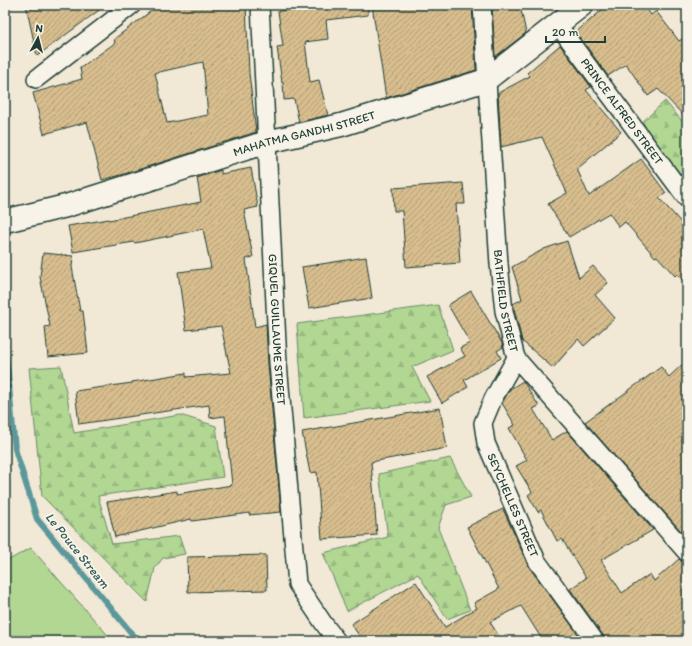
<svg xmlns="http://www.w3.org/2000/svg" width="692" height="646" viewBox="0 0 692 646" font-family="Itim,sans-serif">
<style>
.green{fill:#b1d793;stroke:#688a64}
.forest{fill:url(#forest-firs);stroke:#688a64}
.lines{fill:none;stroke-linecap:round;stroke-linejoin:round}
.stream{stroke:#5c989b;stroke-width:6}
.building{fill:url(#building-hatch);stroke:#1f3d34;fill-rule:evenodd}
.street-casing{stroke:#1f3d34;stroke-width:20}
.secondary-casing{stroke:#1f3d34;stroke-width:25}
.street{stroke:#f7f3e8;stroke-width:17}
.secondary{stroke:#f7f3e8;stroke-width:22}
.labels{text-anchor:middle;stroke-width:4;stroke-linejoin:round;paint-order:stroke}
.street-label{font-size:12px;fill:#1f3d34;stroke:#f7f3e8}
.water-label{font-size:13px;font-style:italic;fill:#335b56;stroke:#f7f3e8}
</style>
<defs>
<pattern id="forest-firs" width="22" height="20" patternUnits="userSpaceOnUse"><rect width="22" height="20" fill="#b1d793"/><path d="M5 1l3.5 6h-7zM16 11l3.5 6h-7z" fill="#98b97f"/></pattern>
<pattern id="building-hatch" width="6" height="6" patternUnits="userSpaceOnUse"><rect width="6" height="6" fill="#d8be8e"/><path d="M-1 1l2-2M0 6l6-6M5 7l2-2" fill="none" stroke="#af9c75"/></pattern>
</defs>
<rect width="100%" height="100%" fill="#f1e8d6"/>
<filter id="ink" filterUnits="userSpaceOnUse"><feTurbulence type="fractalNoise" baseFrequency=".025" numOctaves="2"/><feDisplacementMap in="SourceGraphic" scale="8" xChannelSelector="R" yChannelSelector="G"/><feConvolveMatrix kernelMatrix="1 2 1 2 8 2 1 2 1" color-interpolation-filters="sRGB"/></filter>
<g filter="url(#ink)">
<!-- green -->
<path class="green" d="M31,548L113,641H5V562Z"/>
<!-- forest -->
<path class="forest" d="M665,101L687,127V184L639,125Z
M438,305L453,350L412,367L430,401L304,418L297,324Z
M61,366L74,433L180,415L216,426L223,477L98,496L112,544L179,536L185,554L163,558L155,568L147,602L42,496L29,368Z
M450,458L471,497L446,505L438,528L470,610L447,619L418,574L347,611L323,553L388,537L379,474Z"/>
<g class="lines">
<!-- stream -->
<path class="stream" d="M5,344L15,449L37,519L138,641"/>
</g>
<!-- building -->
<path class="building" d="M26,5H106L37,56Z
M159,5H246L249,73L256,132L225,142L215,144L216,145L121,175L102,180L87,122L44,134L33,93L82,79L80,68L115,43L114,39ZM203,62L208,115L167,123L155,73Z
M329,5H368V15L326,20L328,39L305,42L310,82L319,80L328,115L299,122L294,99L284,100L283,83H282L277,47L283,46L278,11Z
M372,5H472L476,70L386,98Z
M492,5H520L526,33L495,57Z
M608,5H644L651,15L656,11L679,41L687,36V119L658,89L648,96L626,64L608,76L576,32Z
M560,45L591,87L586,90L621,132L577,169L589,196L641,159L666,193L659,198L687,229V285L677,274L675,276L657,256L655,257L625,222L619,227L609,213L569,237L548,204L567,193L542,137L501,147L498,93L530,76L527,73Z
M251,168L258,207L244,210L253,257L246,259L255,327L266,324L268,364L281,512L249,515V513L192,521L191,519L115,537L107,502L177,491V494L232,485L225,416L210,418L209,405L79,424L75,391L132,383V382L186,373V377L231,373L221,326L186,330L178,272L211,268L203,229L135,243L134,242L73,252L68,226L109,219V220L201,202L197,178L221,170V174Z
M463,183L465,204H456L460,263L406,267L402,211H394L393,188Z
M567,241L579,278L593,266L608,283L595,295L615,318L584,346L578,339L553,368L522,341L513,304L522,299L512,267L544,249Z
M43,253L73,256L72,267L80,311H83L88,353L48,357L45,327L50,326L40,277Z
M366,257L372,298L309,308L302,267Z
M471,291L502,343L503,347L497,351L501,358L464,380L468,387L442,403L427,377L465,356L460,348L470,343L448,305Z
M687,360V538L585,422L661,367L669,377Z
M523,381L539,406L533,409L552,440L567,431L653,530L601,560L622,593L650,574L654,581L679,559L683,562L687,563V641H605L603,635L570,589L586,578L562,539L557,541L541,510L538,512L528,495L532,492L516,466L527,460L509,428L515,425L502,403L510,389Z
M440,408L447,448L371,462L377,535L322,539L317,472L310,473L302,432Z
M503,509L529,567L583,641H543L521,606L490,622L502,641H363L351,624L416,582L445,627L477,608L474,603L499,589L467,527Z
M266,555L267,590L188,592L187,557Z"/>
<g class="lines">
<defs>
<g id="street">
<path id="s1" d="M260,5L278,363L297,584L324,624L337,641"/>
<path id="s2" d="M482,5L499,264L504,311L516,358L687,553"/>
<path id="s3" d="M557,24L687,199"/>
<path d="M36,79L132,5"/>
<path id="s4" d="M516,358L493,399L483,423L486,443L537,561L595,641"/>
</g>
<g id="secondary">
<path id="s5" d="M5,221L66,206L267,142L341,125L486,80L582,5"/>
</g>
</defs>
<!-- street casing -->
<use href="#street" class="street-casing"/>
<!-- secondary casing -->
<use href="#secondary" class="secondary-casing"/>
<!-- street -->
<use href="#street" class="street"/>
<!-- secondary -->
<use href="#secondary" class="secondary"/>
</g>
</g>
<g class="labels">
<!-- street labels -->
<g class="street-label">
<text dy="4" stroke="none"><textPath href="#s3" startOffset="109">PRINCE ALFRED STREET</textPath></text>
<text dy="4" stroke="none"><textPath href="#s5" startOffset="312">MAHATMA GANDHI STREET</textPath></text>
<text dy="4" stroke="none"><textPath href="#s2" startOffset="297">BATHFIELD STREET</textPath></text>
<text dy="4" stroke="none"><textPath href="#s1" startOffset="325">GIQUEL GUILLAUME STREET</textPath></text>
<text dy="4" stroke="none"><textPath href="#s4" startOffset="161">SEYCHELLES STREET</textPath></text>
</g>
<!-- water labels -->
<g class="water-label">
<text transform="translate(78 550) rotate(51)" y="5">Le Pouce Stream</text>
</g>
</g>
<!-- margin -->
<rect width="692" height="646" fill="none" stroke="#f7f3e8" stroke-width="20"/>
<rect x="10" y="10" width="672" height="626" fill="none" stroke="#1f3d34" stroke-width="1.5" filter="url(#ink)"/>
<!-- north arrow -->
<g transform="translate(38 38) rotate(7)" stroke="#f7f3e8" stroke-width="3" paint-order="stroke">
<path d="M0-3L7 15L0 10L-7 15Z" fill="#1f3d34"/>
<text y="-6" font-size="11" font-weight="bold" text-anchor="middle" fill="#1f3d34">N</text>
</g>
<!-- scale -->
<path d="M546 36v6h59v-6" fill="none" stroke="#1f3d34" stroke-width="2"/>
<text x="552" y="36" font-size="12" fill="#1f3d34" stroke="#f7f3e8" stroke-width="3" paint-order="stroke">20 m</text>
</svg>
